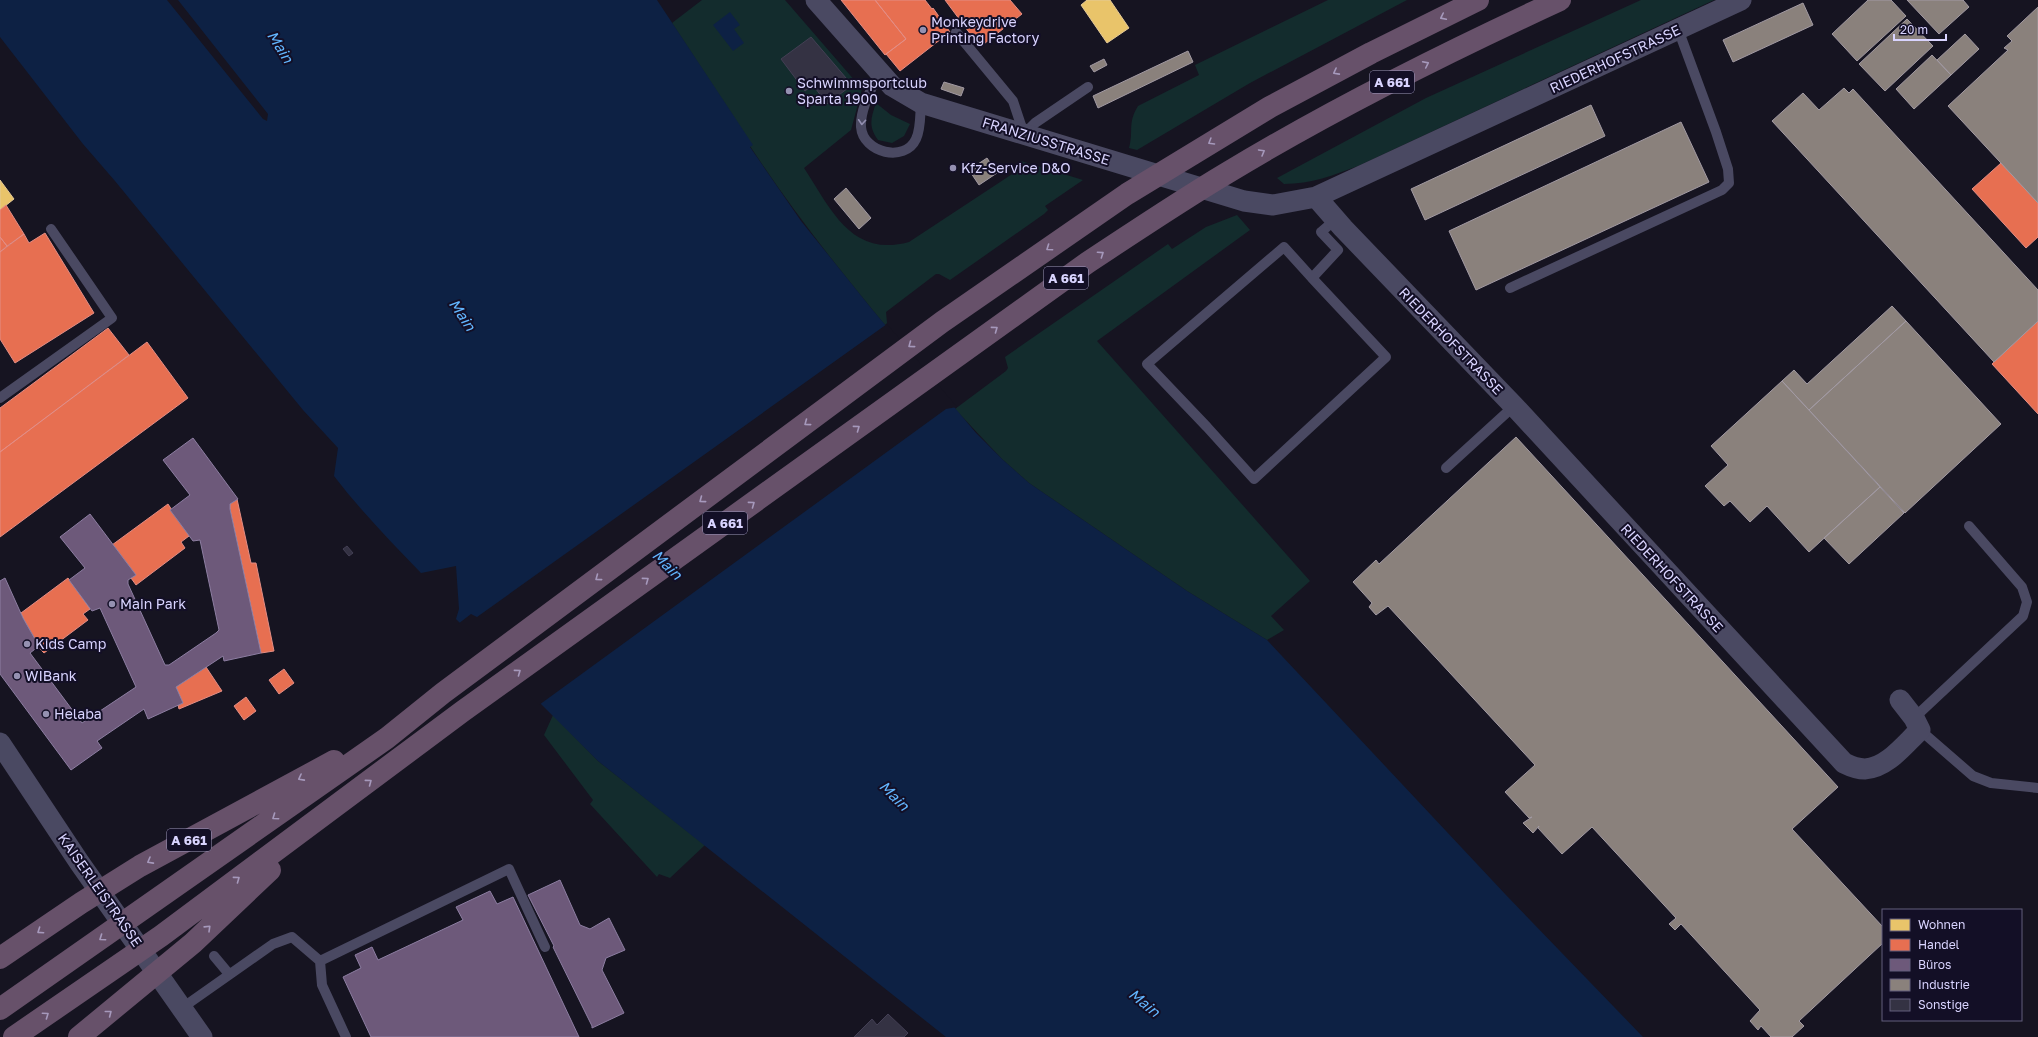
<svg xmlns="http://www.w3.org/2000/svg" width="2038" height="1037" viewBox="0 0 2038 1037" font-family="'Golos Text',sans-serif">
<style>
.green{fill:#132c2d}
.water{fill:#0d2144}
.pier{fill:#161421}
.homes{fill:#e9c46a;stroke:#e4c997}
.shops{fill:#e76f51;stroke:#e38d85}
.offices{fill:#6d597a;stroke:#8d7ea2}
.industry{fill:#8a817c;stroke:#a29aa3}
.building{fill:#343243;stroke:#433f54}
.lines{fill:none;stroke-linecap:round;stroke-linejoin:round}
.service{stroke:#4a4962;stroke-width:10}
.minor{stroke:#4a4962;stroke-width:21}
.motorway{stroke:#67516a;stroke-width:22}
.oneway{stroke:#a699bc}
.oneway2{stroke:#928eb0}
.poi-dot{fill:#9591b1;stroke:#130f26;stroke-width:1.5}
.labels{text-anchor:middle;stroke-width:4;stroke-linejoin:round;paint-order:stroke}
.shield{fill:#130f26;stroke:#9e99be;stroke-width:1}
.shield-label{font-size:13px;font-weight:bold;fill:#d9d4ff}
.poi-label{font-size:14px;fill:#d9d4ff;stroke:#130f26;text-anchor:start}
.street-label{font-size:14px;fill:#d9d4ff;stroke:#130f26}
.water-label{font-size:15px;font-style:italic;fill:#62b6ff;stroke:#130f26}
</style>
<rect width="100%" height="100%" fill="#161421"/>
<!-- green -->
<path class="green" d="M702,0H785L862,89L851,130L804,168C831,209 851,258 909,242L1020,169L1021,161L1083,180L1045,206L1048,210L1044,214L950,280L939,274H936L886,312L887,323L885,325C837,267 791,209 750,146L752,145L672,23Z
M1328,0H1407L1250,83L1137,150L1129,148C1134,131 1127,124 1138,106L1199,75L1195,65Z
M1641,0H1714L1358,166C1334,175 1311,184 1284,184L1277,178L1426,98Z
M876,103L891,115L910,124L904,136L892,143L878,140C868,126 871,118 876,103Z
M1237,215L1250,230L1097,341L1310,581L1271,616L1284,630L1267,640L1187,591L1029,483L1002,459L955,409L1006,371L1008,368L1005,357L1168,244L1172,249L1206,227Z
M553,715L598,761L705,845L670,878L659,874L657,877L590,804L593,800L544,735Z"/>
<!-- water -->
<path class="water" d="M0,0H167L263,119L267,121L268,114L178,0H657L753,145L750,147L801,221L871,308L976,433L1002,459L1029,483L1187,591L1267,640L1506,895L1643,1037H946L598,761L456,619L459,609L456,566L421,573C391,542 360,510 334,476L338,448L303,410L115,181L83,144L0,37Z
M730,12L740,25L734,29L744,43L733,51L713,25Z"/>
<!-- pier -->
<path class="pier" d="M887,324L957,407L946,409L539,705L458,624L471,614L477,617Z"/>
<!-- homes -->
<path class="homes" d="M1087,0H1110L1129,28L1107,43L1081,5Z
M0,180L14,199L0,210Z"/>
<!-- shops -->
<path class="shops" d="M841,0H875L906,39L885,55Z
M875,0H925L932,9L933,8L950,32L900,71L886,54L906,39Z
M945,0H1010L1022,14L980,47Z
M2001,163L2038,203V237L2026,248L1972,189Z
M6,205L24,234L7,246L0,237V210Z
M45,233L94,313L15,363L0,339V252L24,234L29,243Z
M0,237L7,246L0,252Z
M2038,321V414L1992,364Z
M108,328L129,355L0,452V408Z
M147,342L188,398L0,537V452Z
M237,499L251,563H256L274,651L261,653L230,509V504Z
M168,504L189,536L181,542L185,548L136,585L131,578L136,575L112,545Z
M68,578L90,609L83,614L88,620L44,653L36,645L21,613Z
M206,667L222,691L179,709L178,705L183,703L176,687Z
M284,669L294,683L279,694L269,680Z
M246,697L256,711L244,720L234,706Z"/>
<!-- offices -->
<path class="offices" d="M193,438L238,499L230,504V509L261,653L224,661L223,656L176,687L183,703L148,719L144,709L97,741L102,748L71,770L0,674V581L5,578L23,618L39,646L30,653L82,723L136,687L100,608L92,611L69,580L85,568L60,537L90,514L136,575L128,580V584L165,665H169L216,633L219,630L200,540L193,541L170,510L190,495L163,460Z
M560,880L580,925L590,929L609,918L625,950L606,958L602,970L624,1013L592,1028V1026L553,947L554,946L528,895Z
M490,891L497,904L513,897L579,1037H371L343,977L361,968L355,955L372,947L378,960L463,920L456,907Z"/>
<!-- industry -->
<path class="industry" d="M1868,0H1891L1906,16L1857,61L1832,34Z
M1907,0H1963L1969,7L1939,34Z
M1803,3L1813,25L1733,62L1723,40Z
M2038,7V203L1948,106L2008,50L2004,48L2012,41L2007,36Z
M1907,19L1933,46L1885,91L1859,64Z
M1965,34L1979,49L1951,75L1937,60Z
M1188,51L1193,62L1098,108L1093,96Z
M1932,55L1951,75L1914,109L1896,89Z
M1104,59L1107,65L1094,72L1090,66Z
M944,82L964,88L961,96L941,89Z
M1844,88L1849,93L1853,89L2038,290V321L1994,362L1772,121L1803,93L1819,110Z
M1591,105L1605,136L1425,220L1411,189Z
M1681,122L1709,182L1476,290L1449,231Z
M987,158L997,173L979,185L969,170Z
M846,188L871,218L859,229L834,199Z
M1892,306L1906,321L1809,410L1782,381L1794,370L1807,384Z
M1906,321L2001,424L1905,513L1809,410Z
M1782,381L1880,487L1809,552L1767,506L1750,522L1730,501L1724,506L1705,486L1728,465L1711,446Z
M1516,437L1838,787L1792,829L1883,927V943L1799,1021L1804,1026L1792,1037H1771L1761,1026L1758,1030L1750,1021L1760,1010L1681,924L1675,930L1669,924L1676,918L1592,827L1562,854L1538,828L1539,826L1533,833L1523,823L1532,817L1529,818L1505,792L1535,765L1388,606L1376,615L1369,607L1372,603L1353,582L1376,560L1379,564Z
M1880,487L1904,513L1849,564L1824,538Z"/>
<!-- building -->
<path class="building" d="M811,37L852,85L827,104L813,85L805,91L781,59Z
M347,546L353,553L349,556L343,549Z
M888,1014L908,1033L904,1037H854L872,1019L877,1025Z"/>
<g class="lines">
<!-- service -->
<path class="service" d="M956,32L1013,101L1024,134L1035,123L1088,87
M879,72C872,88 860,109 861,127C863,153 905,163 916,139C921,129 920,114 921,103
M1312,278L1284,247L1147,364L1207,427L1254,479L1386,357L1312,278L1338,250L1321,232L1335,220
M1510,288L1722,190L1729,183L1728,169L1716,132L1678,29
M0,398L112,318L51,229
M1446,468L1514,406
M1914,718L2023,616L2027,602L2022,587L1969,526
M1920,730L1973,776L1991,783L2038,788
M214,956L229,974
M320,961L322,985L346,1037
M182,1008L273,944L292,937L320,961L509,869L545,947"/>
<!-- minor -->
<path class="minor" d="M816,0L892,86L921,103L1244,201L1273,205L1316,197L1741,0
M1316,197L1343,228L1514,406L1844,763C1850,766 1857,769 1865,769C1887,768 1905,744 1920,730L1914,718L1900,700
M0,743L79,862L202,1037"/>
<!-- motorway -->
<path class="motorway" d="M0,958L81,903L140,866L334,761
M0,1009L387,738L443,693L942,322L1127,194L1270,107L1371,53L1478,0
M14,1037L161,936L463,711L1087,263C1134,232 1180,201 1227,173C1334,108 1447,52 1560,0
M79,1037L193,943L270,870"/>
</g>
<!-- one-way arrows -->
<defs><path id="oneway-chevron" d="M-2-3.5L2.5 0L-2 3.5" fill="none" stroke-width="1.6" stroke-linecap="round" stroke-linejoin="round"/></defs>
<g class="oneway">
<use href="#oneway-chevron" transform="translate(1443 17) rotate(154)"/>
<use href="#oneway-chevron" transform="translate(1426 64) rotate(-26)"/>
<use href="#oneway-chevron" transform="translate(1336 72) rotate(152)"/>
<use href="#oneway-chevron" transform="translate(1211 142) rotate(149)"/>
<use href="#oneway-chevron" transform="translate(1262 152) rotate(-30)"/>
<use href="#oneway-chevron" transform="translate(1049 248) rotate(145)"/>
<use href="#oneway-chevron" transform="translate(1101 254) rotate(-34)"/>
<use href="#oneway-chevron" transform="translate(995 329) rotate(-36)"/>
<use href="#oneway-chevron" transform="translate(911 345) rotate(143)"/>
<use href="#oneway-chevron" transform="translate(807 423) rotate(143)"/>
<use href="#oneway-chevron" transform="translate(857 428) rotate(-36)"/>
<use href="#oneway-chevron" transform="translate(702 500) rotate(143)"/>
<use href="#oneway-chevron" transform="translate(752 504) rotate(-36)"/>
<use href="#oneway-chevron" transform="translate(598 578) rotate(143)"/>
<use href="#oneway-chevron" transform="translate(646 580) rotate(-36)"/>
<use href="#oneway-chevron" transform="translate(518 672) rotate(-36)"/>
<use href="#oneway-chevron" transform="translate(301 778) rotate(152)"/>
<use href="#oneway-chevron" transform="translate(369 782) rotate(-37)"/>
<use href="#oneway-chevron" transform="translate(275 817) rotate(145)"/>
<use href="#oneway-chevron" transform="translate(150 861) rotate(151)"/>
<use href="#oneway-chevron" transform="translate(237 879) rotate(-36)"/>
<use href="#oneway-chevron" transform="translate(208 928) rotate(-44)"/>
<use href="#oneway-chevron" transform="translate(40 931) rotate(146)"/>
<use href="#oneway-chevron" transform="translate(102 938) rotate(145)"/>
<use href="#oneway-chevron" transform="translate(109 1013) rotate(-38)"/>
<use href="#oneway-chevron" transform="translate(46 1015) rotate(-35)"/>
</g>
<use class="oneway2" href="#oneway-chevron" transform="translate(862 122) rotate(94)"/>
<!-- markers -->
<g class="poi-dot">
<circle cx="923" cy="30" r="4"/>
<circle cx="789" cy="91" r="4"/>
<circle cx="953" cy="168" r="4"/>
<circle cx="112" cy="604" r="4"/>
<circle cx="27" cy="644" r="4"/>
<circle cx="17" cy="676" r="4"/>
<circle cx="46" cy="714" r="4"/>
</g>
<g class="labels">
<!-- shield labels -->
<g class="shield">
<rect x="1370" y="71" width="44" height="22" rx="3"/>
<rect x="1044" y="267" width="44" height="22" rx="3"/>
<rect x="703" y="512" width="44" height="22" rx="3"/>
<rect x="167" y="829" width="44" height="22" rx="3"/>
</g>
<g class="shield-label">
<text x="1392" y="87">A 661</text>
<text x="1066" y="283">A 661</text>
<text x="725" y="528">A 661</text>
<text x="189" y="845">A 661</text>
</g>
<!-- poi labels -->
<g class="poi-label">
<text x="931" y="27">Monkeydrive<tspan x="931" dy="16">Printing Factory</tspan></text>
<text x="797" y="88">Schwimmsportclub<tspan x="797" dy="16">Sparta 1900</tspan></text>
<text x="961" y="173">Kfz-Service D&amp;O</text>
<text x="120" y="609">Main Park</text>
<text x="35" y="649">Kids Camp</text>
<text x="25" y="681">WIBank</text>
<text x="54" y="719">Helaba</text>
</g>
<!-- street labels -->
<g class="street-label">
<text transform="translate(1615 59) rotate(-25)" y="5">RIEDERHOFSTRASSE</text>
<text transform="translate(1046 141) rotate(17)" y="5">FRANZIUSSTRASSE</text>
<text transform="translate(1451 341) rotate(46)" y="5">RIEDERHOFSTRASSE</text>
<text transform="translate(1672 578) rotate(47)" y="5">RIEDERHOFSTRASSE</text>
<text transform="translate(100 890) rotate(55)" y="5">KAISERLEISTRASSE</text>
</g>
<!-- water labels -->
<g class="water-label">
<text transform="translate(280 47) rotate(58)" y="5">Main</text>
<text transform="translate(462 315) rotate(56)" y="5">Main</text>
<text transform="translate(667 565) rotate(45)" y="5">Main</text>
<text transform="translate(894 796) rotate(45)" y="5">Main</text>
<text transform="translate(1144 1003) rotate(39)" y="5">Main</text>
</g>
</g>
<!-- legend -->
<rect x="1882" y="909" width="140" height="112" fill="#130f26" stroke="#625e7d"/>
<rect x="1890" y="919" width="20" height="12" fill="#e9c46a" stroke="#625e7d"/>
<text x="1918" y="929" font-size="12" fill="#d9d4ff">Wohnen</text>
<rect x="1890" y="939" width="20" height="12" fill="#e76f51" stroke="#625e7d"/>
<text x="1918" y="949" font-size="12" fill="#d9d4ff">Handel</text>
<rect x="1890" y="959" width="20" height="12" fill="#6d597a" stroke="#625e7d"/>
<text x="1918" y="969" font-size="12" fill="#d9d4ff">Büros</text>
<rect x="1890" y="979" width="20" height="12" fill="#8a817c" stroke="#625e7d"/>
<text x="1918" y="989" font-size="12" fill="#d9d4ff">Industrie</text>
<rect x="1890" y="999" width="20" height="12" fill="#343243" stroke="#625e7d"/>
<text x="1918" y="1009" font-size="12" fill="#d9d4ff">Sonstige</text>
<!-- scale -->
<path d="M1894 34v6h52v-6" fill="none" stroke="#d9d4ff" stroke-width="2"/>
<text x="1900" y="34" font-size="12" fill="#d9d4ff" stroke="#130f26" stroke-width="3" paint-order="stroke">20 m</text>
</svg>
